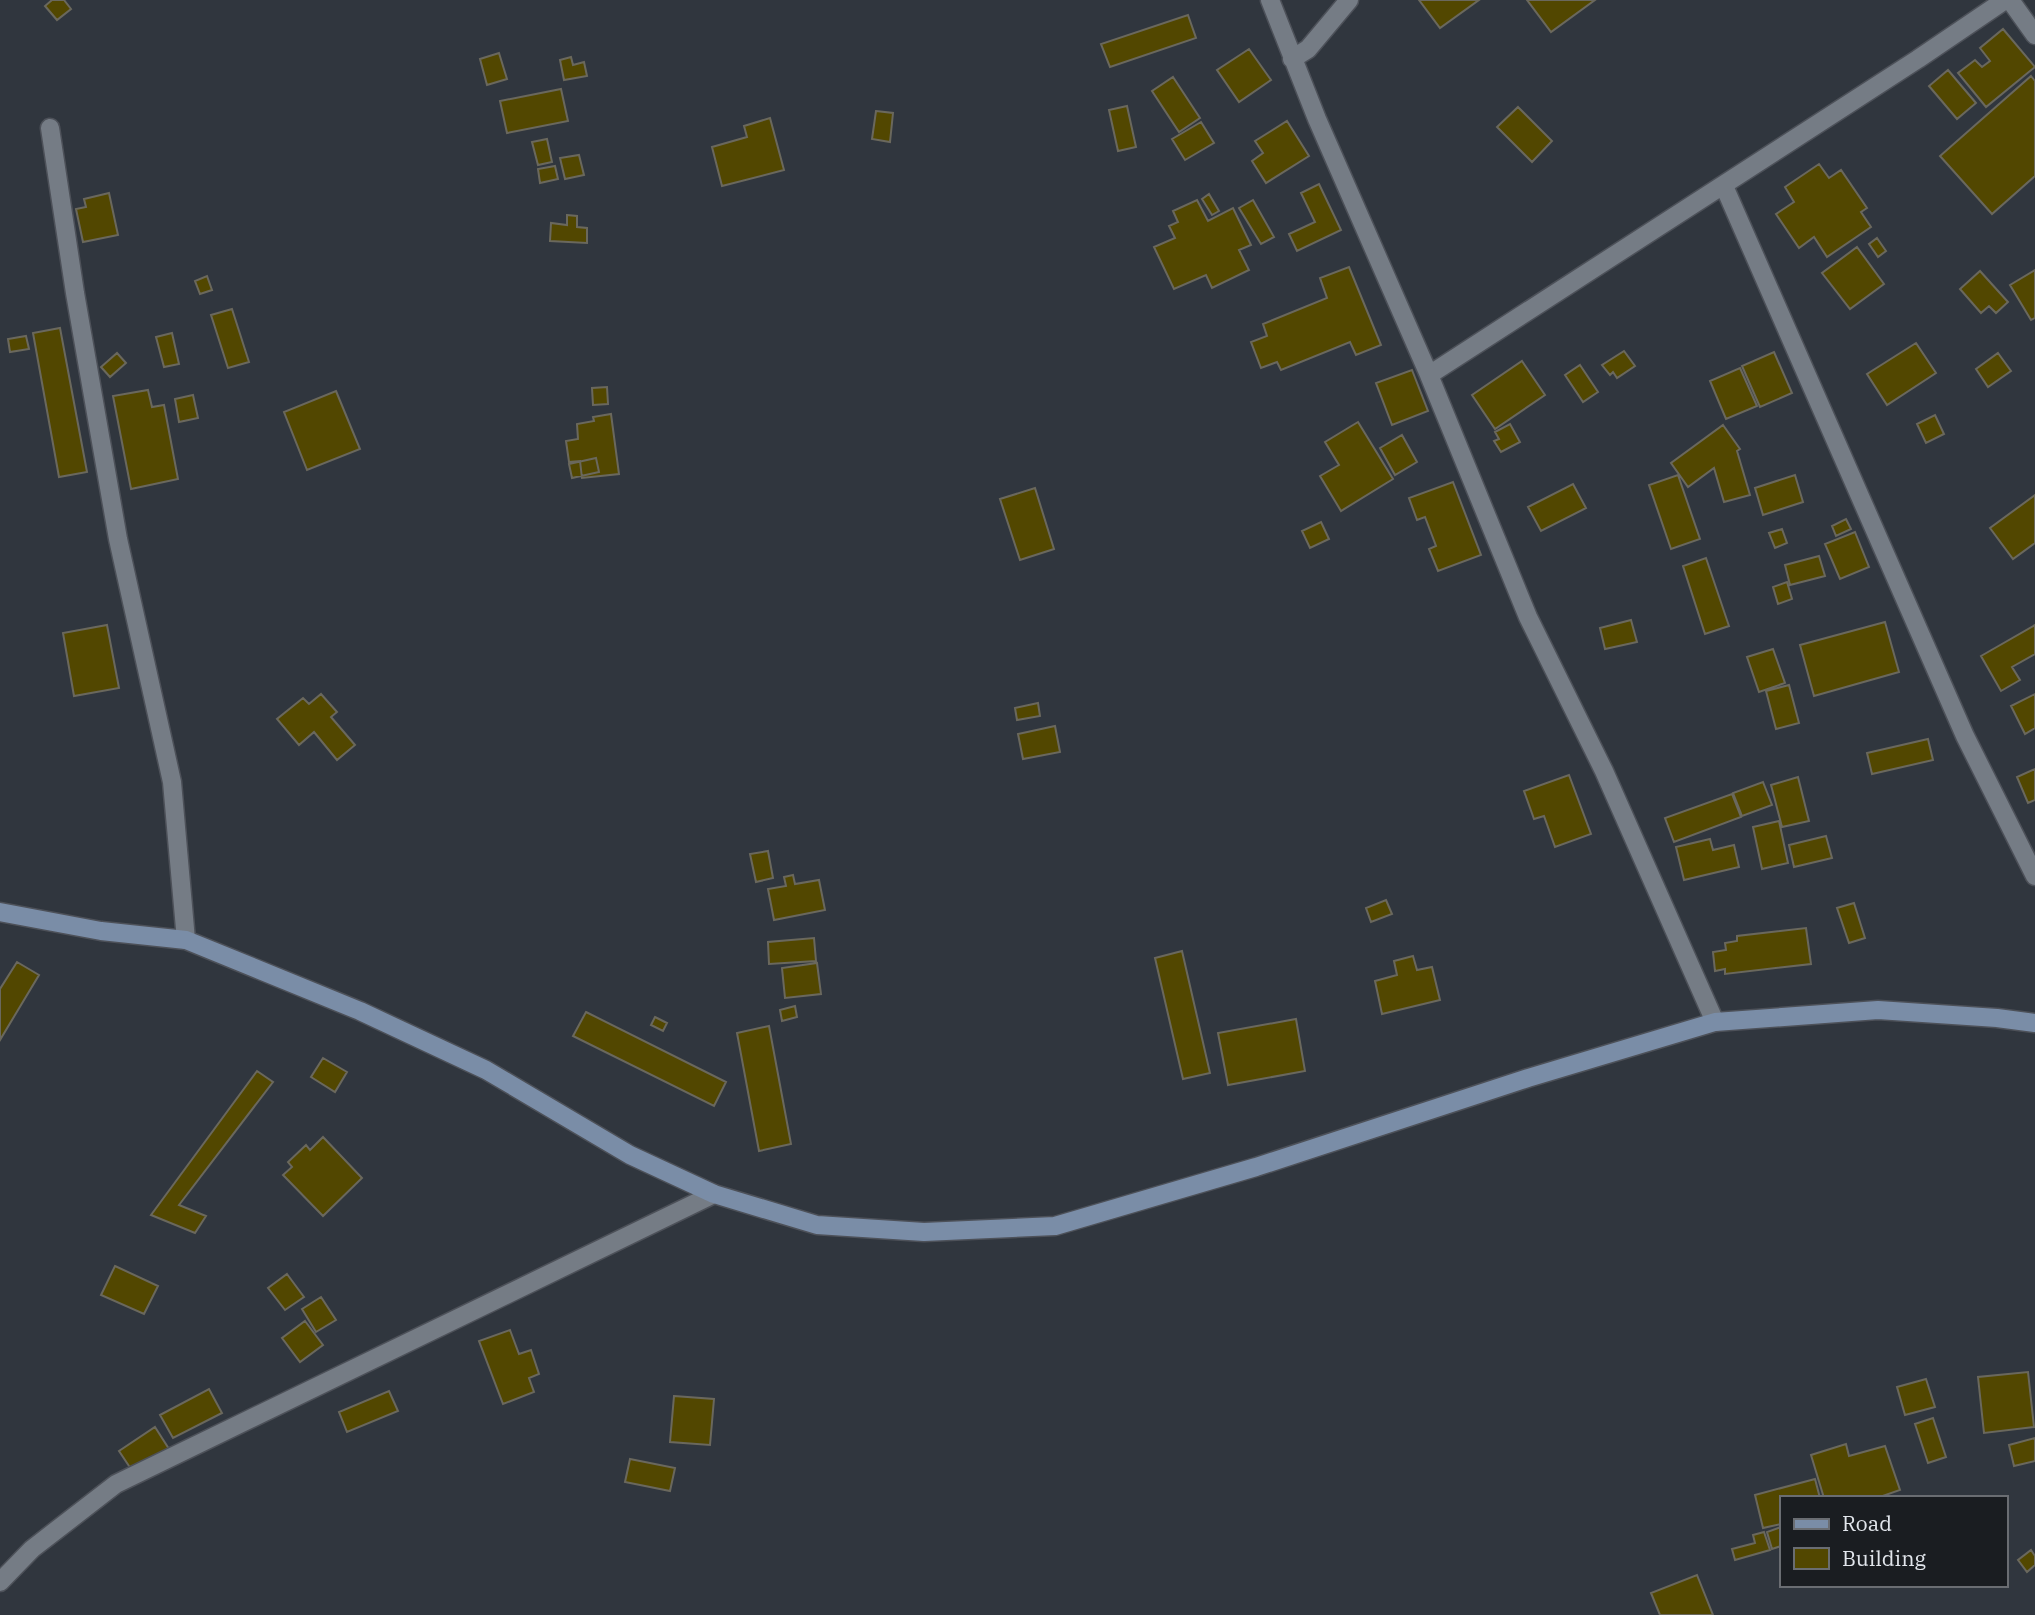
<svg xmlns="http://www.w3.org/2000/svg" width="2035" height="1615" viewBox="0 0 2035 1615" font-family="'IBM Plex Serif',serif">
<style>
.building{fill:#524700;stroke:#6a685d;stroke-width:2}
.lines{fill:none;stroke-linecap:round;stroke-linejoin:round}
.street-casing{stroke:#4d5159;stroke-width:21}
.secondary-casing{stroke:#4d5159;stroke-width:21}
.street{stroke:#757c85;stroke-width:18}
.secondary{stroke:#7a8da7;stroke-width:18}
</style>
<rect width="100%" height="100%" fill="#30363e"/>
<!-- building -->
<path class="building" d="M52,0H64L71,9L57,20L45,6Z
M1419,0H1479L1440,28Z
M1527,0H1595L1551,32Z
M1188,15L1196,38L1110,67L1101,44Z
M2003,29L2035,67L1986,107L1958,73L1975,60L1982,67L1990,61L1980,48Z
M1249,49L1271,80L1239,102L1217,70Z
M499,53L507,79L487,85L480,59Z
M571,57L573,65L584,62L587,76L564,80L560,60Z
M1948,70L1976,103L1957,119L1929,86Z
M2031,76L2035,81V176L1992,214L1940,156Z
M1173,77L1200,118L1179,132L1152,91Z
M561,89L568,121L507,133L500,101Z
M1127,106L1136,147L1118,151L1109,110Z
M1518,107L1552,141L1532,162L1497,127Z
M876,111L893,113L890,142L872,139Z
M770,118L784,170L722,186L712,147L747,137L744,126Z
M1287,121L1309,156L1266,183L1252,161L1263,153L1255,141Z
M1201,122L1214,143L1185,160L1172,139Z
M547,139L552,162L538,165L532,142Z
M579,155L584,175L565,179L560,158Z
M1819,164L1829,178L1841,170L1867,208L1861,212L1871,227L1827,257L1814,237L1799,248L1776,214L1794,202L1785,187Z
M555,166L558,179L540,183L538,169Z
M1319,184L1341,230L1297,251L1289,234L1315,222L1301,193Z
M109,193L118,235L83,242L76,209L86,207L84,199Z
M1209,194L1219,211L1212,215L1202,199Z
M1197,200L1208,221L1233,208L1251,245L1239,250L1249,270L1212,288L1206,275L1174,289L1154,247L1175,238L1169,226L1178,222L1173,211Z
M1253,200L1274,237L1261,244L1239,208Z
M567,215L577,216V227L587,228V243L550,241L551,223L567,225Z
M1877,238L1886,251L1878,257L1869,244Z
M1857,247L1884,284L1850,309L1822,273Z
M1349,267L1381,345L1356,355L1350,342L1281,370L1277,362L1261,368L1251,342L1267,336L1263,324L1327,298L1320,278Z
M2035,270V318L2031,320L2010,285Z
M1980,271L2008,302L1996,313L1989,306L1981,313L1960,289Z
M207,276L212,290L200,294L195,281Z
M232,309L249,362L228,368L211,315Z
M60,328L87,472L59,477L33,333Z
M172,333L179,364L164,367L156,337Z
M26,336L29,349L10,352L8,339Z
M1916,343L1936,373L1887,405L1867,374Z
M1624,351L1635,366L1617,378L1613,372L1610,375L1602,365Z
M1774,352L1792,393L1760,407L1742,366Z
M117,353L126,363L110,377L101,367Z
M1998,353L2011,371L1988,387L1976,369Z
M1522,361L1545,395L1495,429L1472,395Z
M1580,365L1598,392L1583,402L1565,375Z
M1740,368L1757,406L1726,419L1710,381Z
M1412,370L1428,411L1392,425L1376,383Z
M607,387L608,404L593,405L592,388Z
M148,390L152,407L164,405L178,479L131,489L113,396Z
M336,391L360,449L307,470L284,412Z
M193,395L198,418L179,422L175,399Z
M611,414L619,474L582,478L580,461L569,462L566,441L578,439L577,424L594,421L593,417Z
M1935,415L1944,434L1926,443L1917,424Z
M1358,422L1393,479L1341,511L1320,476L1339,465L1325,442Z
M1510,424L1520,442L1501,452L1494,441L1499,439L1495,432Z
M1723,425L1740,449L1737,451L1750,495L1724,502L1714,468L1688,487L1671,463Z
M1402,435L1417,462L1395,475L1380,448Z
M596,458L599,472L572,478L569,464Z
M1678,475L1700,539L1671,549L1649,485Z
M1795,475L1803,502L1763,515L1755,488Z
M1453,482L1481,555L1438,571L1429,549L1436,546L1425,517L1417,520L1409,498Z
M1573,484L1586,508L1541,531L1528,507Z
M1035,488L1054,549L1020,560L1000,499Z
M2035,495V543L2013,559L1990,528Z
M1846,519L1851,529L1836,536L1832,526Z
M1321,522L1329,539L1310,548L1302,531Z
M1782,529L1787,543L1775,548L1769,533Z
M1855,532L1869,567L1840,579L1825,544Z
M1819,556L1825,576L1790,585L1785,565Z
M1706,558L1729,626L1705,634L1683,566Z
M1787,582L1792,599L1778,604L1773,587Z
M1631,620L1637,642L1605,649L1600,628Z
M1885,622L1899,672L1814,696L1800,645Z
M107,625L119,688L74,696L63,633Z
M2035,625V654L2012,667L2020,680L2001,691L1981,656Z
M1773,649L1785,683L1759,692L1747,657Z
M1789,685L1799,723L1776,729L1766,691Z
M321,694L337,712L331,717L355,745L337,760L314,732L299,745L277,719L303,698L309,704Z
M2035,694V728L2025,734L2011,706Z
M1038,703L1040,716L1017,720L1015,708Z
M1055,726L1060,752L1023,759L1018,734Z
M1928,739L1933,760L1872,774L1867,753Z
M2035,769V800L2028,803L2017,777Z
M1569,775L1591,834L1555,847L1544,816L1534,819L1524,791Z
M1798,777L1809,821L1782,827L1771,785Z
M1763,782L1772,805L1742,816L1733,793Z
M1732,794L1741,817L1674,842L1665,818Z
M1779,821L1788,863L1762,869L1753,827Z
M1826,836L1832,858L1794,867L1789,845Z
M1710,839L1713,850L1734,845L1739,867L1684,880L1676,847Z
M768,851L773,878L756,882L750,854Z
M793,875L795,884L819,880L825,910L774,920L768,889L786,886L784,877Z
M1386,900L1392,914L1371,922L1366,908Z
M1854,903L1865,938L1849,943L1837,908Z
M1806,928L1811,964L1725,974V969L1715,971L1713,952L1726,950L1725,943L1737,941V936Z
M814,938L816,961L769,964L768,942Z
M1182,951L1210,1073L1183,1079L1155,958Z
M1413,956L1417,970L1432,967L1440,1000L1382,1014L1375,981L1397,975L1394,961Z
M17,962L39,975L0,1040V989Z
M817,963L821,994L785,998L782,968Z
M795,1006L797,1017L782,1021L780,1010Z
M586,1012L726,1082L714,1106L573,1036Z
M655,1017L667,1023L663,1031L651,1025Z
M1296,1019L1305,1071L1228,1085L1218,1033Z
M769,1026L791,1144L759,1151L737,1033Z
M323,1058L347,1072L335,1092L311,1077Z
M257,1071L273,1082L179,1205L206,1216L195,1233L151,1215Z
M323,1137L362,1178L323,1216L283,1175L292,1167L288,1162L306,1145L310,1150Z
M115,1266L158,1286L144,1314L101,1295Z
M287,1274L304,1297L285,1310L268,1288Z
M321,1297L336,1320L316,1332L302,1309Z
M305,1321L323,1345L300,1362L282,1338Z
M510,1330L519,1354L531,1350L539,1374L529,1378L534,1392L503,1404L479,1341Z
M2028,1372L2034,1427L1984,1433L1978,1377Z
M1926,1379L1935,1407L1905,1415L1897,1387Z
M209,1389L222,1413L173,1438L160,1415Z
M389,1391L398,1411L347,1432L339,1412Z
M674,1396L714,1399L710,1445L670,1442Z
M1933,1418L1946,1457L1928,1463L1915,1424Z
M155,1427L169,1449L133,1472L119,1451Z
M2035,1438V1461L2014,1466L2009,1445Z
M1846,1444L1849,1456L1885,1446L1900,1490L1877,1498H1824L1811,1455Z
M630,1459L675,1468L670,1491L625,1482Z
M1815,1479L1820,1498H1781V1524L1763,1528L1755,1495Z
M1781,1527V1546L1772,1549L1767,1532Z
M1764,1532L1770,1550L1735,1560L1732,1549L1755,1543L1753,1535Z
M2031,1550L2035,1556V1565L2027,1572L2018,1560Z
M1697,1575L1713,1615H1660L1651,1593Z"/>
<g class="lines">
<defs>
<path id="street" d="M1270,0L1317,119L1429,375L1528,617L1604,771L1715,1022
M2010,0L2035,35
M1292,59L1308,49L1349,0
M50,128L75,293L118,539L172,782L186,940
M1724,186L1965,736L2035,876
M1429,375L1918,59L2005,0
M0,1582L32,1549L116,1484L714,1194"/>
<path id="secondary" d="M0,912L101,931L186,940L360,1011L486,1070L630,1155L714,1194L817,1225L924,1232L1055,1226L1256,1167L1528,1078L1715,1022L1878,1010L1997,1018L2035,1023"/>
</defs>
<!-- street casing -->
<use href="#street" class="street-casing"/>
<!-- secondary casing -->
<use href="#secondary" class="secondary-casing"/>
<!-- street -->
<use href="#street" class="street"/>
<!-- secondary -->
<use href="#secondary" class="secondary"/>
</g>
<!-- legend -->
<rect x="1780" y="1496" width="228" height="91" fill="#1a1d21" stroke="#6a6d72" stroke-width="2"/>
<rect x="1794" y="1519" width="35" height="10" fill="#7a8da7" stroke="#6a6d72" stroke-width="2"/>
<text x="1842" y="1531" font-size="21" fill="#e2e6ec">Road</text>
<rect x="1794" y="1548" width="35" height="21" fill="#524700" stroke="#6a6d72" stroke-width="2"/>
<text x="1842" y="1566" font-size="21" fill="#e2e6ec">Building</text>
</svg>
